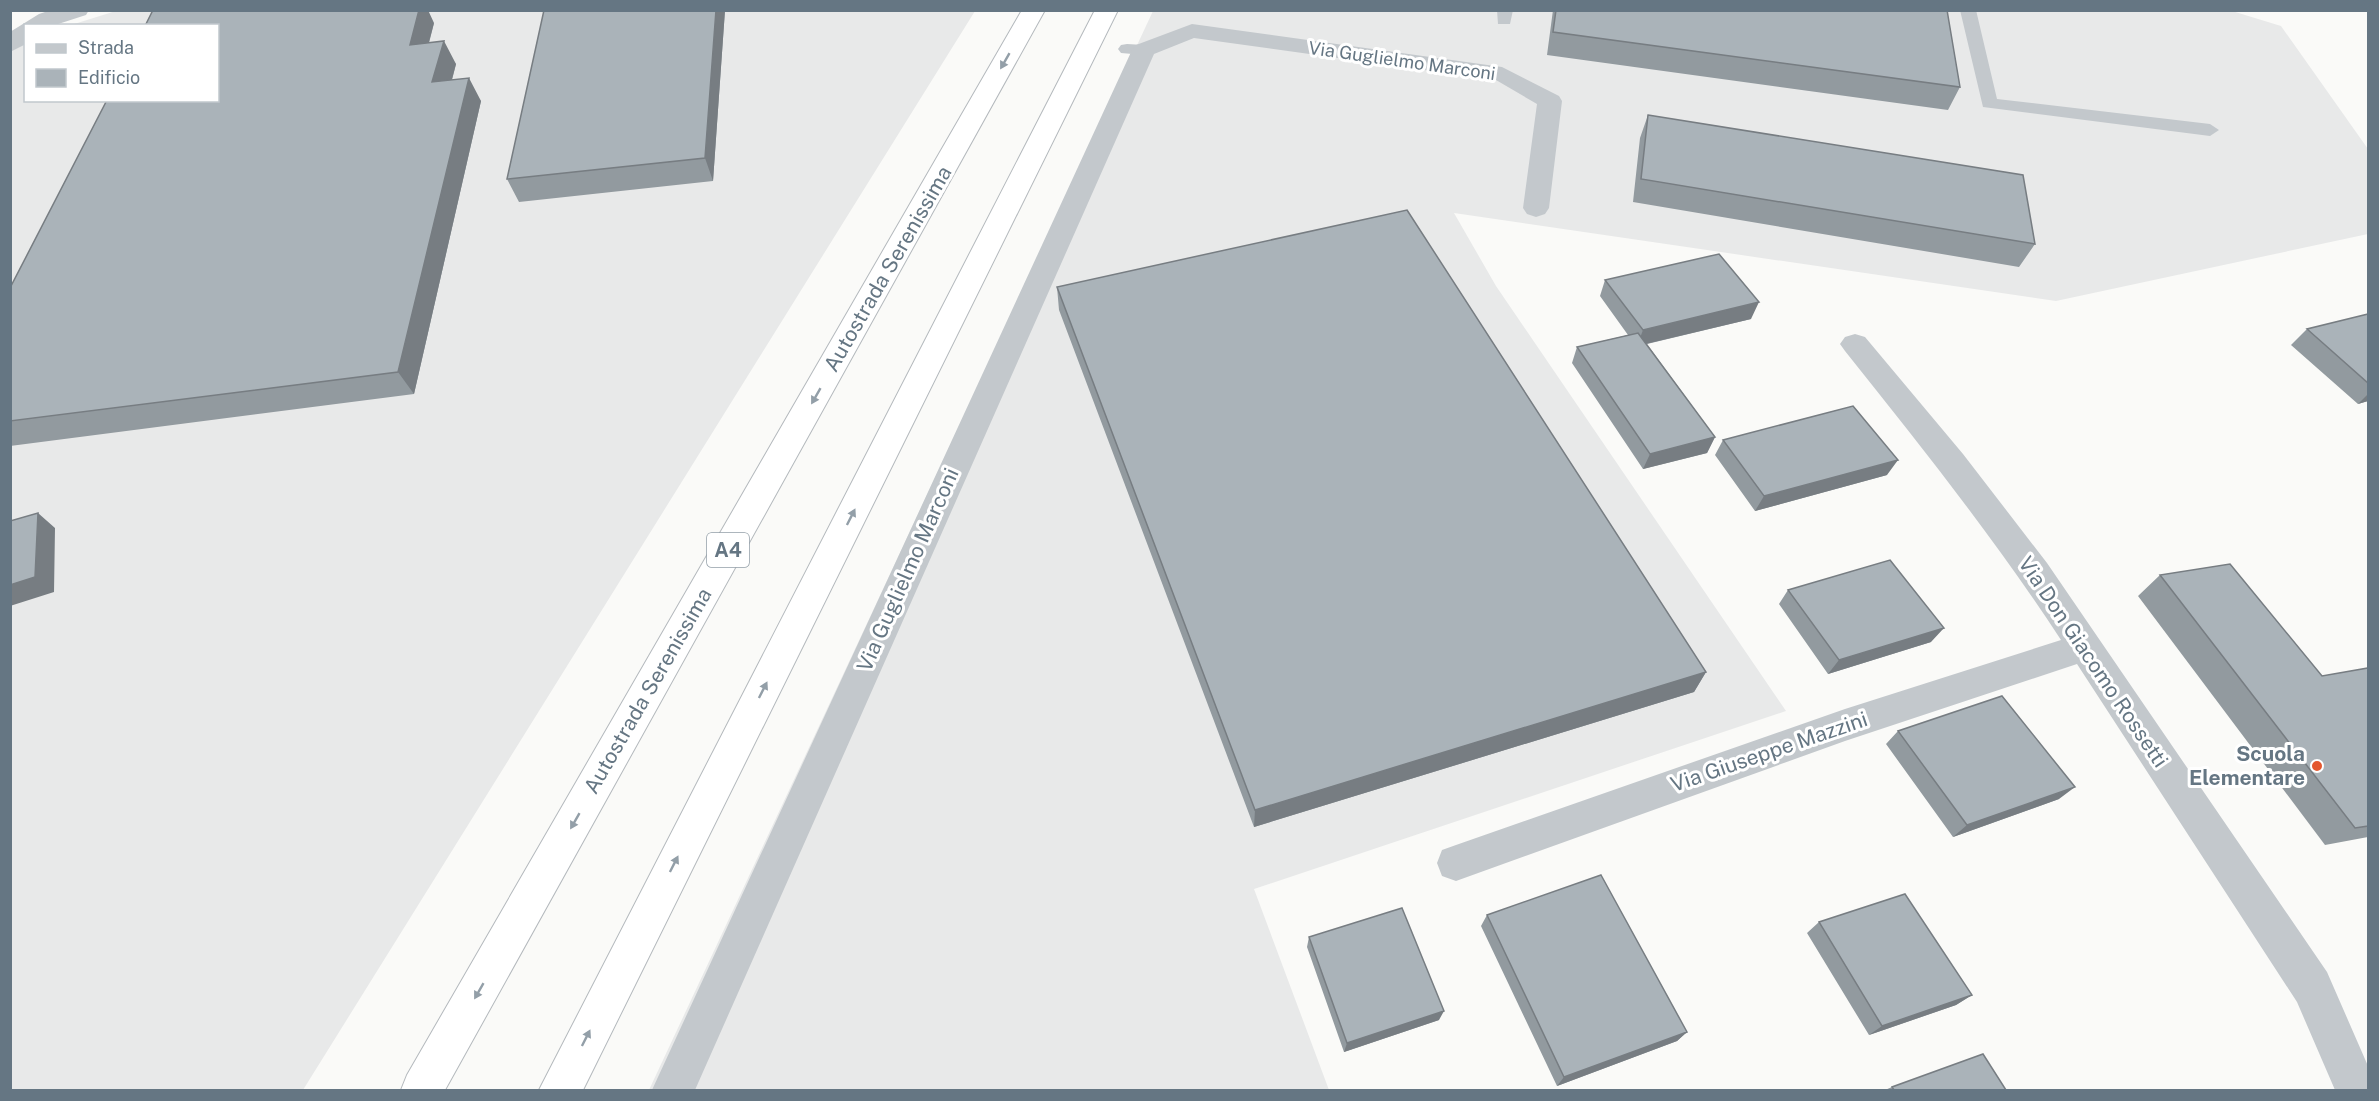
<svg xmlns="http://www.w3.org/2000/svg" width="2379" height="1101" viewBox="0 0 2379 1101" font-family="'Public Sans',sans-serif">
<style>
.built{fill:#e8e9e9}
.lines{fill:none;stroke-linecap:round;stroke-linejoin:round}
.motorway-casing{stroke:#b4b9bd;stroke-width:2}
.service{fill:#c3c8cc;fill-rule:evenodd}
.minor{fill:#c3c8cc;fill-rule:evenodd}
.motorway{fill:#fff;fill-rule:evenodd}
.wall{fill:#929a9f}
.shaded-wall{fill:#777d82}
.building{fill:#aab3b9;stroke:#777d82;stroke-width:1.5}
.oneway{fill:#939fa8}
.poi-dot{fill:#e4572e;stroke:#fff;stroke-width:2}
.labels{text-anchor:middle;stroke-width:6;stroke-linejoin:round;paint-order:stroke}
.far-street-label{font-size:18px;fill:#657683;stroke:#fff}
.shield{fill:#fff;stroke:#939fa8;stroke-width:1.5}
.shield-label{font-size:20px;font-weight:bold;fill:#657683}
.street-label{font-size:21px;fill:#657683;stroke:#fff}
.poi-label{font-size:21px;font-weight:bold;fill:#657683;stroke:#fff;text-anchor:end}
</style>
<rect width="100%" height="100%" fill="#fafaf8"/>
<!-- built -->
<path class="built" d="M119,10L975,11L303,1090H11L10,46L25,39L26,100H218V26L71,25Z
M1153,11H2232L2281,26L2368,149V234L2056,301L1454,213L1496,286L1786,711L1254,889L1329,1090H649Z"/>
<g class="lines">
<defs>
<path id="motorway" d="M1022,10H1045L445,1090H401L407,1075Z
M1095,10H1118L583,1090H539Z"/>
</defs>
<!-- motorway casing -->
<use href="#motorway" class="motorway-casing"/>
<!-- service -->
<path class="service" d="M1497,10H1513L1510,24H1498Z
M1960,10H1976L1997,99L2210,124L2219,130L2210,136L1983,107Z
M1127,44L1144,45L1153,50L1144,55L1121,53L1118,49L1121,45Z"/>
<!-- minor -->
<path class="minor" d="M51,10H89L86,15L52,26H26V44L10,52V32L39,14Z
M1192,24L1502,67L1559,96L1562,101L1549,208L1545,214L1536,217L1527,214L1523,208L1537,104L1496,80L1194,38L1154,54L695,1090H652L1132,50L1136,45Z
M1855,334L1865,337L1963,454L2047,563L2327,972L2368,1066V1090H2335L2297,1002L2077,664L1845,741L1456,881L1442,876L1437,863L1442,850L1456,845L1845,709L2061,640C1995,539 1920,445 1845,351L1840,344L1845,337Z"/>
<!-- motorway -->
<use href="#motorway" class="motorway"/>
</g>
<!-- wall -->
<path class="wall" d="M544,10H725L713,181L519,202L507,179Z
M1553,10H1947L1960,87L1948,110L1547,55Z
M434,23L429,43L456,64L452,80L481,101L414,394L10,446V288Z
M1648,115L2035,244L2019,267L1633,202L1640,138Z
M1605,280L1751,319L1647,344L1715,437L1707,453L1643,469L1572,363L1577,347L1628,335L1600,296Z
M1057,287L1706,672L1694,692L1254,827L1059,310Z
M2368,314V401L2358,404L2291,345L2307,329Z
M1723,440L1887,475L1755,511L1715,455Z
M2160,575L2322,676L2368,668V837L2325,845L2138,596Z
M1788,590L1931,642L1828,674L1779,604Z
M1898,731L2059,799L1953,837L1886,744Z
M1487,915L1687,1032L1677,1041L1557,1086L1481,926Z
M1819,922L1972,995L1956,1005L1869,1035L1807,933Z
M1309,937L1439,1020L1344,1052L1307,947Z
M1892,1087L2006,1090H1885Z"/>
<!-- shaded-wall -->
<path class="shaded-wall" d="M419,10H428L434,23L422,68L410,45Z
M716,10H725L713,181L705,158Z
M444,41L456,64L445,105L432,82Z
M469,78L481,101L414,394L398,372Z
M1759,302L1751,319L1637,346L1643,330Z
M2368,394V401L2358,404Z
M1715,437L1707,453L1643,469L1650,454Z
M1898,460L1887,475L1755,511L1764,496Z
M38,513L55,528L54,592L10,606V585Z
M1944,628L1931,642L1828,674L1839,660Z
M1706,672L1694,692L1254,827L1255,810Z
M2075,787L2059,799L1953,837L1967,825Z
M1972,995L1956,1005L1869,1035L1882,1026Z
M1444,1011L1439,1020L1344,1052L1347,1043Z
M1687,1032L1677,1041L1557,1086L1564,1077Z"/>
<!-- building -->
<path class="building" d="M153,10H419L410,45L444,41L432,82L469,78L398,372L10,421V288L107,100H218V26H145Z
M544,10H716L705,158L507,179Z
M1556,10H1947L1960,87L1553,32Z
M1648,115L2023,175L2035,244L1641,179Z
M1407,210L1706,672L1255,810L1057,287Z
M1719,254L1759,302L1643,330L1605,280Z
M2368,314V383L2307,329Z
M1638,333L1715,437L1650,454L1577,347Z
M1853,406L1898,460L1764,496L1723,440Z
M38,513L35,577L10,585V521Z
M1890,560L1944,628L1839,660L1788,590Z
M2230,564L2322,676L2368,668V826L2355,828L2160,575Z
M2002,696L2075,787L1967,825L1898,731Z
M1601,875L1687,1032L1564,1077L1487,915Z
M1905,894L1972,995L1882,1026L1819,922Z
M1402,908L1444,1011L1347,1043L1309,937Z
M1983,1054L2006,1090H1894L1892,1087Z"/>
<!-- one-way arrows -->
<defs><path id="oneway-solid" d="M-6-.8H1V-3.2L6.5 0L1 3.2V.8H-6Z" transform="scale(1.5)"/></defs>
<g class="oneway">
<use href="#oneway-solid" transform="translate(1005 61) rotate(120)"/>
<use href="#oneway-solid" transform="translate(816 396) rotate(120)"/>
<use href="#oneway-solid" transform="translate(851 517) rotate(-63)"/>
<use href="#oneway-solid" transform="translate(763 690) rotate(-63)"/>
<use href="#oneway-solid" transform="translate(575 821) rotate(120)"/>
<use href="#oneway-solid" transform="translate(674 864) rotate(-63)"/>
<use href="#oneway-solid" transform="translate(479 991) rotate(120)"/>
<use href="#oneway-solid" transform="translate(586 1038) rotate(-63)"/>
</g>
<!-- markers -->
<circle class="poi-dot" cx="2317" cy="766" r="6"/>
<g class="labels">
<!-- far-street labels -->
<g class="far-street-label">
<text transform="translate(1402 61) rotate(8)" y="6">Via Guglielmo Marconi</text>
</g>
<!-- shield labels -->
<rect class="shield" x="707" y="533" width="42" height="34" rx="4.5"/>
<g class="shield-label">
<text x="728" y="557">A4</text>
</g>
<!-- street labels -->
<g class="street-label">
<text transform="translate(888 269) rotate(-60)" y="7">Autostrada Serenissima</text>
<text transform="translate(908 570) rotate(-66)" y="7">Via Guglielmo Marconi</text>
<text transform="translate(2093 662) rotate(56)" y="7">Via Don Giacomo Rossetti</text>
<text transform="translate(648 691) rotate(-60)" y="7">Autostrada Serenissima</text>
<text transform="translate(1769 752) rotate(-19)" y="7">Via Giuseppe Mazzini</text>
</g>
<!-- poi labels -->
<g class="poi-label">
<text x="2305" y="761">Scuola<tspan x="2305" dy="24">Elementare</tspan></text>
</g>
</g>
<!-- border -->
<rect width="2379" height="1101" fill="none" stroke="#657683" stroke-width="24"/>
<!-- legend -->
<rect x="24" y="24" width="195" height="78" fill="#ffffff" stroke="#c1c8cd" stroke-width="1.5"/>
<rect x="36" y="44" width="30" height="9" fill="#c3c8cc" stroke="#c1c8cd" stroke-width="1.5"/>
<text x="78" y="54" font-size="18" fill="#657683">Strada</text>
<rect x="36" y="69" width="30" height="18" fill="#aab3b9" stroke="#c1c8cd" stroke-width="1.5"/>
<text x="78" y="84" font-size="18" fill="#657683">Edificio</text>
</svg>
